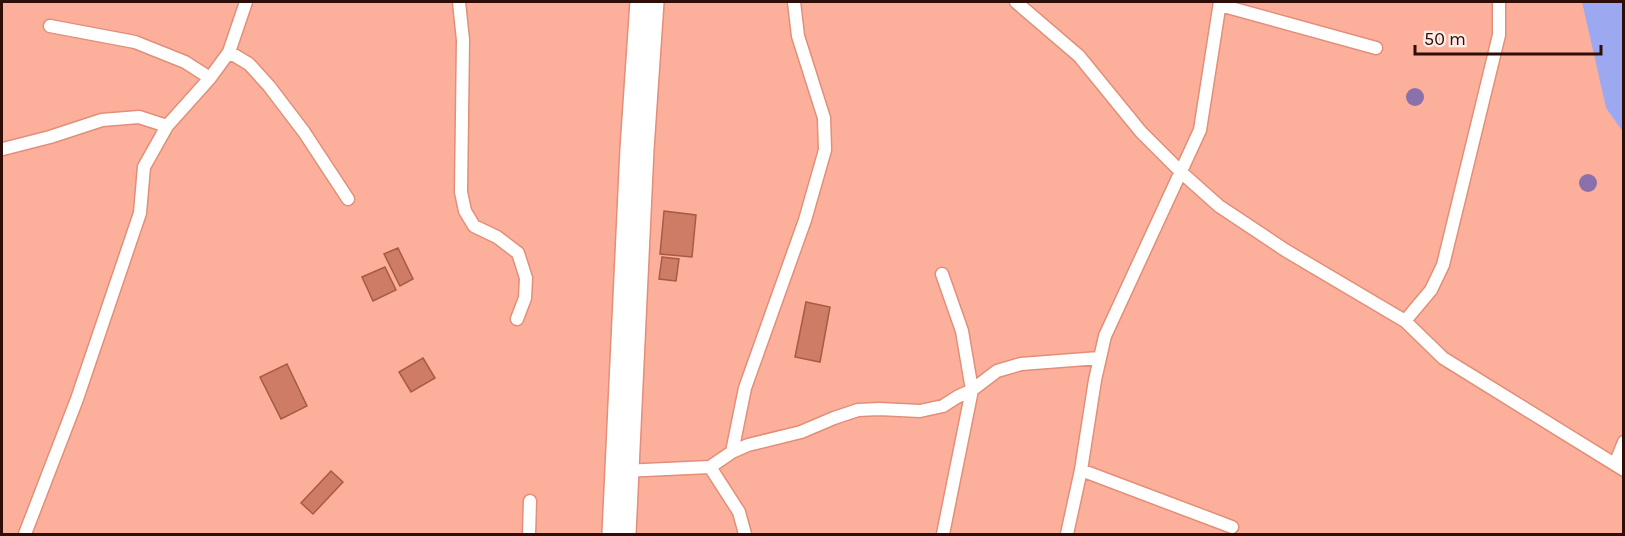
<svg xmlns="http://www.w3.org/2000/svg" width="1625" height="536" viewBox="0 0 1625 536" font-family="Karla,sans-serif">
<style>
.built{fill:#fcb09b}
.green{fill:#9ca9f0}
.building{fill:#ce7c66;stroke:#a85a45;stroke-width:1.5}
.lines{fill:none;stroke-linecap:round;stroke-linejoin:round}
.lane-casing{stroke:#e28e78;stroke-width:15}
.secondary-casing{stroke:#e28e78;stroke-width:36}
.lane{stroke:#fff;stroke-width:12}
.secondary{stroke:#fff;stroke-width:33}
.tree{fill:#8b71ac}
</style>
<rect width="100%" height="100%" fill="#f7c2b3"/>
<!-- built -->
<path class="built" d="M2,2H1582L1606,108L1623,132V534H2Z"/>
<!-- green -->
<path class="green" d="M1582,2H1623V132L1606,108Z"/>
<!-- building -->
<path class="building" d="M664,211L696,215L692,257L660,254Z
M398,248L413,279L400,286L384,254Z
M662,257L679,259L676,281L659,279Z
M385,267L396,290L373,301L362,277Z
M806,302L830,307L820,362L795,357Z
M423,358L435,378L411,392L399,372Z
M287,364L307,406L281,419L260,377Z
M331,471L343,482L313,514L301,503Z"/>
<g class="lines">
<defs>
<path id="lane" d="M459,2L463,40L461,192L465,211L474,226L497,237L518,253L526,278L525,298L517,319
M1016,2L1079,56L1141,132L1182,173L1219,206L1285,250L1405,321L1443,358L1624,470
M1220,5L1376,48
M50,26L135,42L185,62L210,78
M229,52L249,64L269,86L304,132L348,199
M3,149L50,137L102,120L139,117L167,126
M942,274L962,331L972,390L943,534
M1405,321L1431,290L1443,265L1499,35V2
M732,452L745,388L805,220L825,150L824,118L798,36L794,2
M1615,464L1624,442
M710,467L732,452L748,445L801,432L834,418L858,410L879,409L920,411L943,406L957,397L972,390L997,371L1021,364L1099,358
M1081,470L1232,527
M623,471L710,467L739,512L745,534
M25,534L77,399L140,213L144,167L167,126L210,78L229,52L246,2
M529,534L530,501
M1067,534L1081,470L1095,380L1105,336L1200,130L1220,2"/>
<path id="secondary" d="M619,534L637,149L647,2"/>
</defs>
<!-- lane casing -->
<use href="#lane" class="lane-casing"/>
<!-- secondary casing -->
<use href="#secondary" class="secondary-casing"/>
<!-- lane -->
<use href="#lane" class="lane"/>
<!-- secondary -->
<use href="#secondary" class="secondary"/>
</g>
<!-- trees -->
<g class="tree">
<circle cx="1415" cy="97" r="9"/>
<circle cx="1588" cy="183" r="9"/>
</g>
<!-- border -->
<rect width="1625" height="536" fill="none" stroke="#2e0e06" stroke-width="6"/>
<!-- scale -->
<path d="M1415 45v9h186v-9" fill="none" stroke="#2e0e06" stroke-width="3"/>
<text x="1424" y="45" font-size="18" fill="#2e0e06" stroke="#ffece7" stroke-width="4.5" paint-order="stroke">50 m</text>
</svg>
